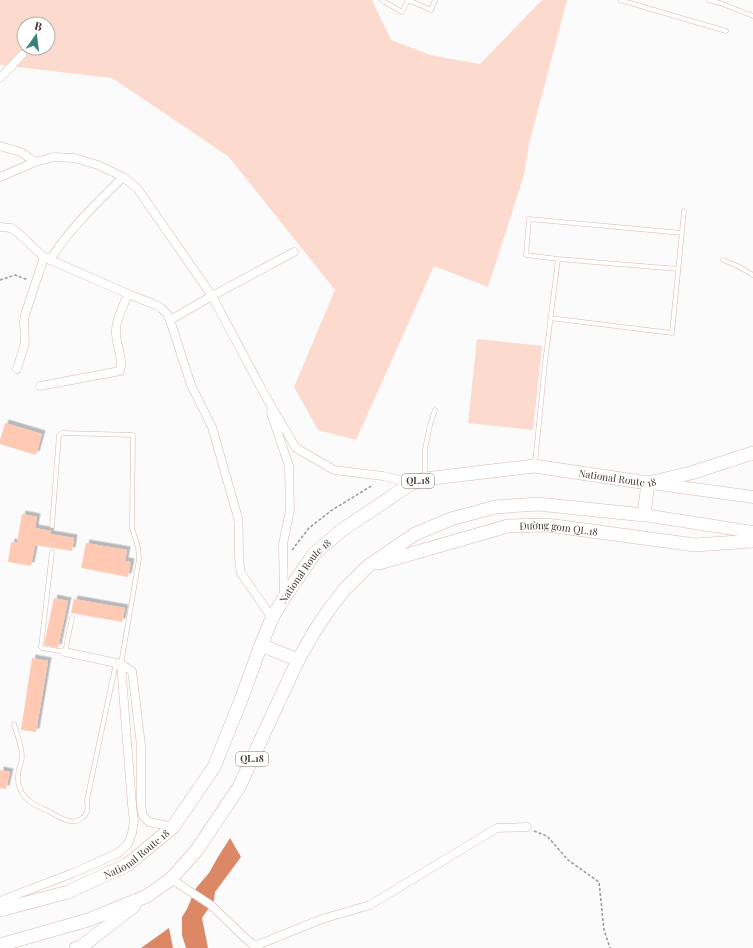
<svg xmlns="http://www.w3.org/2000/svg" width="753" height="948" viewBox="0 0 753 948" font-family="'Playfair Display',serif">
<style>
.green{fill:#fcdacd;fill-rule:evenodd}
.water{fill:#dc8766}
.building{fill:#ffc9b4;filter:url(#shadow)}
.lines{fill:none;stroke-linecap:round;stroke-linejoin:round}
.service-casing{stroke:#d8b9ad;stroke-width:5}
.minor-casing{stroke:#d8b9ad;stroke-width:9}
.primary-casing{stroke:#d8b9ad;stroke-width:13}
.trunk-casing{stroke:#d8b9ad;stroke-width:14}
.path{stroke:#9c9593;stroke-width:1.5;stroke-dasharray:3 2;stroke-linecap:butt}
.service{stroke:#fff;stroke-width:4}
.minor{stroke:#fff;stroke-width:8}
.primary{stroke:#fff;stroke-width:12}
.trunk{stroke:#fff;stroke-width:13}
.labels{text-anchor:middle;stroke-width:3;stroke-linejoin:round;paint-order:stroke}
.shield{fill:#fff;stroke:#7b726f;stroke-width:1}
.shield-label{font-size:9px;font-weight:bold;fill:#423531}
.street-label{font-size:10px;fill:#423531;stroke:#fff}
</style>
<defs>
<filter id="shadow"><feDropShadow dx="3.5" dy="-3.5" stdDeviation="0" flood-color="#0004"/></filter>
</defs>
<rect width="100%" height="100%" fill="#fbfbfb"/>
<!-- green -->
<path class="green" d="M0,0H372L391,40L430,55L480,64L542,0H567L529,144L524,175L488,287L434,266L356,440L318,430L294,387L335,290L228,156L112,78L0,65ZM24,24H48V48H24Z
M477,339L542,346L533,430L468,423Z"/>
<!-- water -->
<path class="water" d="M230,838L241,857L215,892L214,900L202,918L208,948H186L182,935V917L187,909L196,888L209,873L218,857Z
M169,928L173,948H141Z"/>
<!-- building -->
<path class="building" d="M5,423L42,434L36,455L0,444V440Z
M22,514L37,517L35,528L51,531L50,534L74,538L72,551L35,545L31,566L8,562L11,542L17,543Z
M86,543L127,550L125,561L131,562L128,577L81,568Z
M54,598L68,601L58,648L44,645Z
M74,599L125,608L122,622L71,613Z
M32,658L48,661L36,732L21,730Z
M0,770L10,772L6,789L0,788Z"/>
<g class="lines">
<defs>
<path id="service" d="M382,0L385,2L402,12L408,0L431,10L435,0
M620,0L726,31
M708,0L720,3L753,16
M723,260L738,266L753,275
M678,269L558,259L526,255L529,219L682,233
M550,318L672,333L684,211
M535,463L545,363L558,259
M425,476V449L430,425L435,410
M52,526L59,435L62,433L133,435L132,528L138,547L139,559L121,664
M52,552L41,647L42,648L65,652L72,618
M14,724C17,735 22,746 22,757C22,761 20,765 19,769C17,777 18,786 22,793C28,803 40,807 50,812C58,816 71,826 81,819C88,814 88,808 87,800L116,663"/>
<path id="minor" d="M0,78L22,55
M0,146L21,152L35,162
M0,177L35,162L54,157L74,158L98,165L123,177L137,188L212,296L267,399L296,448L334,470L383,476L412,483
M0,227L11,228L16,231L44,257L128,294L156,305L161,308L167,314L170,320L191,385L212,427L238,518C240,536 237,555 241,573L272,618
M50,260C70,228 97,203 123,177
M170,320L212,296L294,252
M17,369L25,343L24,321L25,315L44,257
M40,386L120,371C124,359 115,343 116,330C116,319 124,305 128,294
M271,413L289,466L290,510L283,544L284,598
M65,652L121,664L132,671L141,745V805L143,816L149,822L173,827
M171,879L211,905L245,938L255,946L259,948
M0,901L73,873L118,853L128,844L132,833L134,822L132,805L121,664
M255,946L322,919L370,905L497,828L527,827"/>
<path id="primary" d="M651,483L753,497
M644,515L753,532"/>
<g id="trunk">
<path id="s1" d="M379,563L508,526L547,525L695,545L753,541"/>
<path d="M261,645L298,660"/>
<path id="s2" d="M0,910L68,892L127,865L173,827L214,767L241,700L261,645L272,618L284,598L314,554L342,530L412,483L425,479L534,466L648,483L691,473L753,453"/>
<path d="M0,945L88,920L147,896L171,879L196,851L239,787L298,660L314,632L330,608L344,590L368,566L415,534L451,519L495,507L538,504L644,515L648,483"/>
<path d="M76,948L81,947L134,906"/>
</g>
</defs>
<!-- service casing -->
<use href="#service" class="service-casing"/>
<!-- minor casing -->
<use href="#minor" class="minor-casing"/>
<!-- primary casing -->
<use href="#primary" class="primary-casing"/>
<!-- trunk casing -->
<use href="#trunk" class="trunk-casing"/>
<!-- path -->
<path class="path" d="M0,280L15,275L28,280
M292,550L309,528L332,510L373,485
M534,831L547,836L568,860L599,882L604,930L610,948"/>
<!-- service -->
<use href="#service" class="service"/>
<!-- minor -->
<use href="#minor" class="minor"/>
<!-- primary -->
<use href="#primary" class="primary"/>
<!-- trunk -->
<use href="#trunk" class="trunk"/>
</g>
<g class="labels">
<!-- shield labels -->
<g class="shield">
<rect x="402" y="474" width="32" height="14" rx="3"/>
<rect x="236" y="752" width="32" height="14" rx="3"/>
</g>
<g class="shield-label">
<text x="418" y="484">QL.18</text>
<text x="252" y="762">QL.18</text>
</g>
<!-- street labels -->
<g class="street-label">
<text dy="4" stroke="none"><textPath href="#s2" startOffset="833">National Route 18</textPath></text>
<text dy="4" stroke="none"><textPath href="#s1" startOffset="185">Đường gom QL.18</textPath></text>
<text dy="4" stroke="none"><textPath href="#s2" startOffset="485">National Route 18</textPath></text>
<text dy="4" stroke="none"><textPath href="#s2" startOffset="149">National Route 18</textPath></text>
</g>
</g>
<!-- north arrow -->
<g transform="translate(36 36) rotate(14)"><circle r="19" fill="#ffffff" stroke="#b3aead"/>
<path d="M0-3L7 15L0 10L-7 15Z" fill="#38807e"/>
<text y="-6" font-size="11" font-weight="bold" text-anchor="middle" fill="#423531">B</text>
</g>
</svg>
